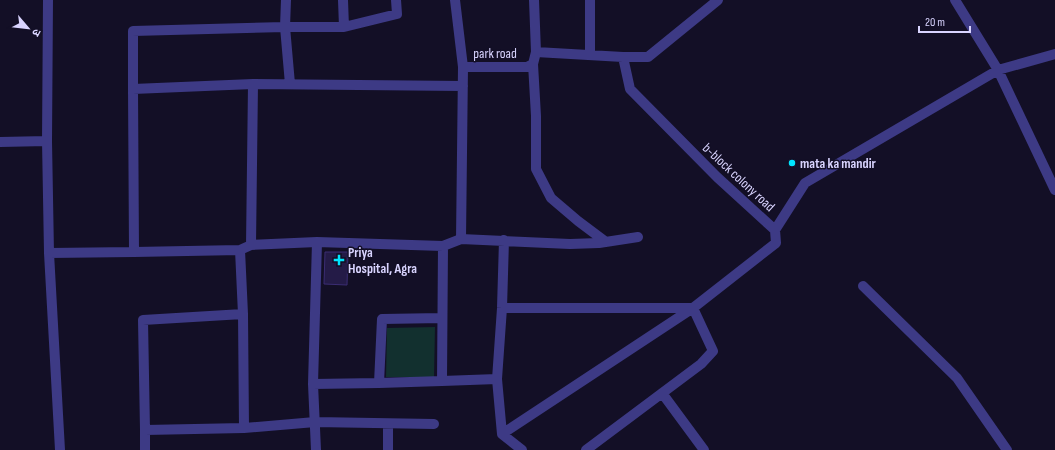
<svg xmlns="http://www.w3.org/2000/svg" width="1055" height="450" viewBox="0 0 1055 450" font-family="'Sofia Sans Condensed','Noto Sans Devanagari',sans-serif">
<style>
.green{fill:#12302f}
.building{fill:#241b47;stroke:#3b2d73}
.lines{fill:none;stroke-linecap:round;stroke-linejoin:round}
.minor{stroke:#3d3a85;stroke-width:10}
.poi-dot{fill:#00e5ff;stroke:#130f26;stroke-width:1.5}
.labels{text-anchor:middle;stroke-width:3;stroke-linejoin:round;paint-order:stroke}
.street-label{font-size:14px;fill:#d9d4ff;stroke:#130f26}
.poi-label{font-size:14px;font-weight:bold;fill:#d9d4ff;stroke:#130f26;text-anchor:start}
</style>
<rect width="100%" height="100%" fill="#130f26"/>
<!-- green -->
<path class="green" d="M435,327L434,377H386L387,328Z"/>
<!-- building -->
<path class="building" d="M325,252H348L347,285L324,284Z"/>
<g class="lines">
<!-- minor -->
<path class="minor" d="M48,0L47,141L49,253L60,450
M455,0L463,67L461,239L570,244L599,243L638,237
M590,0V55
M955,0L998,70L1055,190
M344,27L397,14L396,0
M536,52L623,57H648L718,0
M623,57L630,89L717,177L775,230L805,183L998,70L1055,54
M533,64L536,116V169L551,198L578,221L606,242
M463,67H527L533,64L536,52L534,0
M290,84L285,27H344L343,0
M133,89V31L285,27L286,0
M0,142L47,141
M461,239L443,246L442,381L497,379L502,308L504,240
M251,245L240,250L134,252L133,89L253,84
M443,246L317,242L251,245L253,84L463,86
M240,250L243,314L244,428
M49,253L134,252
M863,286L957,378L1007,450
M502,308H693
M497,379L502,434L522,450
M379,383L442,381
M313,384L379,383L382,319L442,318
M662,393L704,450
M388,424V450
M145,430L143,320L243,314
M502,434L693,308L776,243L775,230
M145,450V430L244,428L315,422L434,424
M316,450L313,384L317,242
M586,450L701,364L713,351L693,308"/>
</g>
<!-- markers -->
<g class="poi-dot">
<circle cx="792" cy="163" r="4"/>
<path d="M337 254h4v4h4v4h-4v4h-4v-4h-4v-4h4z"/>
</g>
<g class="labels">
<!-- street labels -->
<g class="street-label">
<text x="495" y="58">park road</text>
<text transform="translate(739 177) rotate(43)" y="5">b-block colony road</text>
</g>
<!-- poi labels -->
<g class="poi-label">
<text x="800" y="168">mata ka mandir</text>
<text x="348" y="257">Priya<tspan x="348" dy="16">Hospital, Agra</tspan></text>
</g>
</g>
<!-- north arrow -->
<g transform="translate(28 28) rotate(118)" stroke="#130f26" stroke-width="3" paint-order="stroke">
<path d="M0-3L7 15L0 10L-7 15Z" fill="#d9d4ff"/>
<text y="-6" font-size="11" font-weight="bold" text-anchor="middle" fill="#d9d4ff">उ</text>
</g>
<!-- scale -->
<path d="M919 26v6h51v-6" fill="none" stroke="#d9d4ff" stroke-width="2"/>
<text x="925" y="26" font-size="12" fill="#d9d4ff" stroke="#130f26" stroke-width="3" paint-order="stroke">20 m</text>
</svg>
